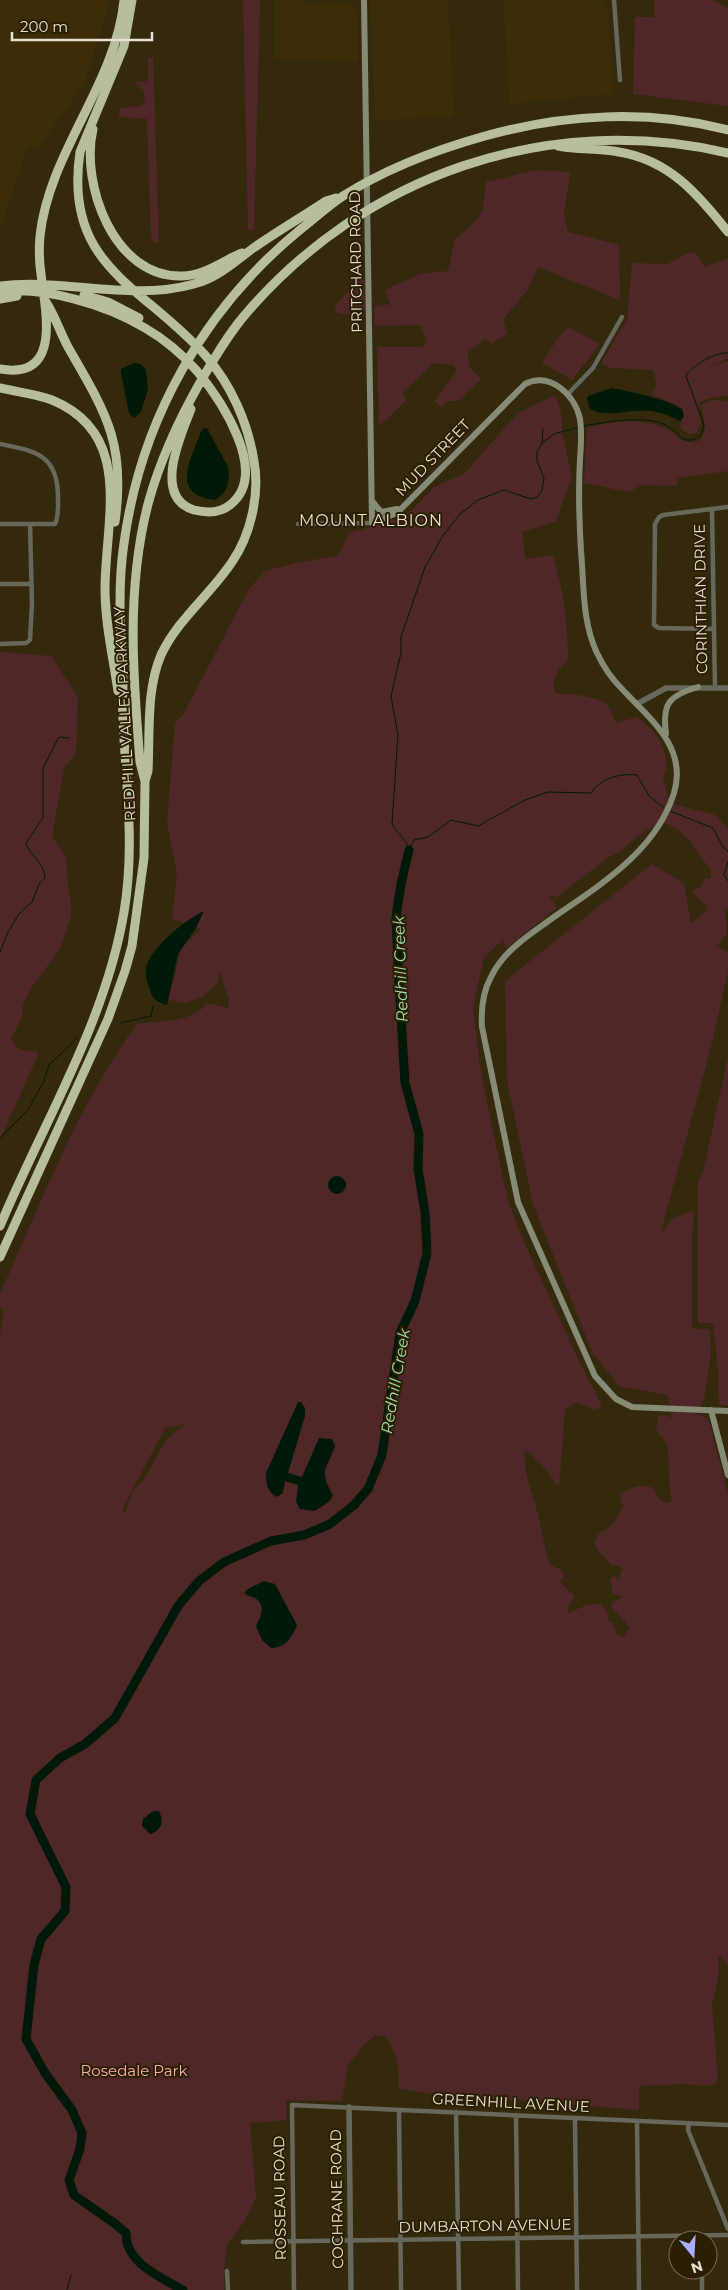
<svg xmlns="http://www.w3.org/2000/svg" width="728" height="2290" viewBox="0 0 728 2290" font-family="Montserrat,sans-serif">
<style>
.built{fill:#3c2d08}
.green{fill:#502728;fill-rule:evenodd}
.water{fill:#001a07}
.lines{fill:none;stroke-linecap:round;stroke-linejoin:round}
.stream{stroke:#001a07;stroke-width:1}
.river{stroke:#001a07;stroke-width:9}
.minor{stroke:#65685b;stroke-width:4.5}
.tertiary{stroke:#65685b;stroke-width:5.5}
.secondary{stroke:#868b76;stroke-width:6}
.motorway{stroke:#b6be9d;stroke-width:9}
.labels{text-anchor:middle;stroke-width:4;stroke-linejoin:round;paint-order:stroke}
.street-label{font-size:15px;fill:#e8e0d0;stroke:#2b1f03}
.park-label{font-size:15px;fill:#fdacad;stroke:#2b1f03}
.neighbourhood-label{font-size:16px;letter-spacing:1px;fill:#e8e0d0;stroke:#2b1f03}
.water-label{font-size:16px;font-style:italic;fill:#9ddfad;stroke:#2b1f03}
</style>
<rect width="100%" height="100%" fill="#35290d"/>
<!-- built -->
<path class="built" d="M0,0H109V3L86,79L70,105L38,147H28L0,229Z
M275,0H303L305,3L315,5L316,2L347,3L357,9L358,62L275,59Z
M370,0H448L454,117L375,120Z
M503,0H604L608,11L612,66V94L510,104Z"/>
<!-- green -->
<path class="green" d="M243,0H260L254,230H248Z
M654,0H712L728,8V106L633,94L635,17H654Z
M148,58H153L159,244L153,241L151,236L147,119L119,117L120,108L142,106L145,101L144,91L134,82L148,81Z
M536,170L570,172L564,214L568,232L619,245L620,300L538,267L528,289L503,320L507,333L491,344L485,339L468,352L469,367L481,379L458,401H448L441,407L434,401L457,371L453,365L434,363L403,392L406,401L379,426L377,347H422L427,340L420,325L375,326L374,307L390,304L385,290L420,274L448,271L455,239L477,220L483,209L486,182Z
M695,252L705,267L728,259V358L713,366L728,361V395L710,398L699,402L701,424L696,433L689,434L680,428L684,415L681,407L651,394L657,386L653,370L610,368L601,363L627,319L632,263L668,264L684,255Z
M364,276L366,308L363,314L356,316L336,312L335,305Z
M568,327L600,344L572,380L542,363L556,341Z
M554,396L556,397L561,414L563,437L572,476L556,521L522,532L525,559L553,555C563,589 568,624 568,659C558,670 551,677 555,693C570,695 597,694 608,706C612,711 612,718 617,723L636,717C656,728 674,756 663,778L668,797L674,804L715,815L728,829V909L725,910L727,933L721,942L716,945L728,953V971L711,1047L660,1235L673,1218L695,1210L692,1233V1328L710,1330L711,1354L704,1400L694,1414L701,1415L708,1419L728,1493V1965L718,1954V1978L712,2004L718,2080L714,2085L702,2086L687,2084L639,2086V2110L519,2100L457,2099L398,2088C400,2067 397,2053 385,2036L375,2035L363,2046L348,2065L342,2101L286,2100V2120L250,2123L256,2198L245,2220L227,2245L224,2270V2290H0V1335L4,1311L0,1307V1294C41,1203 78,1104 137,1024C159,1021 193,1023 207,1003L228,1008L229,1000L220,972L217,984L202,997L185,1003L169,1000L181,948L201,929L172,919L177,873L167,823L175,723L184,713L249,589L265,571L301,562L336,556L341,550L349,533L399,519L413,509L434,487L465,473L518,413ZM665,823C689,832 695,851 711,870L710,879L703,878V885L692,892L707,907L706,912L691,923L684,884L652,864L505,981L507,1081L533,1204L592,1352L619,1386L668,1395L672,1418L666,1415L658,1416V1424L656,1427C657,1434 663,1436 666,1443C672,1456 667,1486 672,1501L668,1503L660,1500L653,1488C640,1483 631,1487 620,1495L623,1507C618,1512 618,1519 613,1524C610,1528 604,1529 600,1533C586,1546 605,1555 611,1565L619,1566L623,1569L618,1579L614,1576L610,1579L613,1594L623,1596L612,1603L611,1607L630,1627L623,1637L617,1635L613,1623L608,1621L607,1611L600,1604L587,1605L568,1613L567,1609L575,1596L562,1585L560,1580L564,1578L562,1570L550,1565C543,1546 542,1526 536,1507C530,1486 523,1471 525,1449L543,1466L559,1487L565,1410L576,1402L595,1410L602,1406L581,1365L523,1240L508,1201L489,1112L480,1066L473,1007L484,957L504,939L505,949L557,908L549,895L557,897L606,859L622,850L635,838L650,828ZM185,1424L166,1440L143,1481L133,1491L124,1515L123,1508L165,1428Z
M713,400L728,401V471L678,478L676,486L642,485L628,492L584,483L587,428C617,419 651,417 677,435V438C709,452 708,427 700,405Z
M0,652L51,656L78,697L76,753L64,768L52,837L66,857L68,889L71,902V916L60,949L31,988L23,1004L22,1017L11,1039C16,1051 26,1051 37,1051L38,1055L0,1139Z
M728,1057V1405H719L718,1371L713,1323H698V1182L703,1172Z"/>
<!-- water -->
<path class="water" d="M134,363L141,364L146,369L148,389L141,412L134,418L129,413L121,373V369Z
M612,388C636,393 660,397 682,409L684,416L680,421C670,416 661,412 650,411C631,408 606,419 590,409L587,399L588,396Z
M207,428L228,467C230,481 228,493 215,500C168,494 192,458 202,429Z
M204,911L196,928L178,954L167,1005C156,1002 152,999 149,987C147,982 145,974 146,968C150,948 186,919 204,911Z
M328 1185a9 9 0 1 1 18 0a9 9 0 1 1-18 0Z
M298,1402H301L305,1408V1416L288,1473L302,1477L319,1438L332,1439L335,1446C327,1469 318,1470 333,1495L330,1501L315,1511L300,1509L296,1502L298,1485L285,1481L283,1493L277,1497C267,1492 266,1484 266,1473Z
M264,1581L275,1584L297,1625C292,1638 285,1648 271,1648L262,1640L256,1626C261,1617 266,1605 255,1598C251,1596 248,1597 244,1593L248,1589Z
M153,1811H159C164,1822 162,1830 150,1834L142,1826L143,1819Z"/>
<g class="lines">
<!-- stream -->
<path class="stream" d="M583,426C607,422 638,416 661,423C672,426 681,440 686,440C697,441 703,435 704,425L686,376C690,366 718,351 728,353
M542,443L543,429
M670,811L713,828L723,847L728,851
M409,850C407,838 397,835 392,824L398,735L391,696L401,653V637L425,567L442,537L460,514L478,500L504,490L531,499L537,497L542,491L544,478L537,461V452L542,443L554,434L579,427
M409,850L414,840L428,837L451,820L478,826L525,800L548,792L591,793C601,778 620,773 637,775L649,796L664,808
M728,862L724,875L728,881
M0,952L8,932L19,914L32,902L39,884L45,878C45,863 30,856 26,843L43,818V768L59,737L69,738
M121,1023L151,1016L153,1006
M0,1138L28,1110L44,1081L49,1065L78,1037
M67,2290L71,2275"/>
<!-- river -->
<path class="river" d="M183,2290C161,2278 125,2262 126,2233L114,2223L74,2195L69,2180L80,2149L82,2133L72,2110L45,2073L26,2039L34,1965L41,1939L65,1911L66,1887L30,1814L36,1780L60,1758L85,1744L115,1718L178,1606L199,1581L224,1562L271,1541L304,1535L330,1524L354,1505L368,1489L382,1455L400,1333L415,1301L427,1253L425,1212L418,1169L419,1134L405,1083L399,983L396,917L401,884L409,850"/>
<!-- minor -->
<path class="minor" d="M614,0L620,80
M567,395L593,368L622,317
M0,444C36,451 58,455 58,497C58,505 59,516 55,524H0
M712,510L715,688
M298,524L372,523
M0,584H31
M714,629L659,628L654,625L655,524L659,517L663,515L728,507
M0,644L26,643L30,640L32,603L30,524
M399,2110L401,2290
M456,2112L459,2290
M516,2115L518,2290
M575,2118L577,2290
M637,2122L639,2290
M689,2123L688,2130L728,2229
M243,2242L728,2235
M702,2270V2290
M227,2271L228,2290
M294,2290L292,2105L728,2125"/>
<!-- tertiary -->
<path class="tertiary" d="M637,704L666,688H728
M349,2107L351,2290"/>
<!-- secondary -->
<path class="secondary" d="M364,0L372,523L397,513L525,384C550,371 575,395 580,419C582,432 581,446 580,459C578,492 579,518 581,551C584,584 582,622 597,653C603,666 611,678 622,689C649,718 688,747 674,793C655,854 596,887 547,922C526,937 503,952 491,977C482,993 481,1010 482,1027L518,1202L595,1376L616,1399L632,1407L728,1411
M373,502L381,512L397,509
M666,734C662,704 668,696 698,687
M711,1410L728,1475"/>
<!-- motorway -->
<path class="motorway" d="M132,0L124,46L80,152C63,267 143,285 205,355C231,384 248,423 254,461C260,494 251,534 232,562C210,595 178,619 161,655C146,690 150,734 148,771L145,781
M93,129C80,184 114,278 182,276C204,276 222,261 242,253
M558,146C578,150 599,148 619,152C669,160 698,194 728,232
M0,286C64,278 130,302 194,284C217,278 233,263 252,249C276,232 302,217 326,201L336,198
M0,292C44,286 107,305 145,328C164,339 182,354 197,371C220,399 271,473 230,505C220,513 206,513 194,510C152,497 181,435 191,409
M84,295L108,302L139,318
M0,299L17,296
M46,302C55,316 60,332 68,347C106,413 126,443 115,522
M0,369C63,380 45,310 41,274C39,261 39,248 40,236C49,152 116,84 124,0
M0,388C17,392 36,394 52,400C135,434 105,521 105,589C105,623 113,657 118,691
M0,1226C43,1123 105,1024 124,912C135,848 126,785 123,720C122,707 123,695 123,682C121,636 117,589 124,543C141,419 204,308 301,229C315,218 328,206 343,196C387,168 435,150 485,136C563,114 648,109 728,130
M0,1257L108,1019L125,971L132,946L144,858L145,781L140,762C133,676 126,589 148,504C160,460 179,419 202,379C215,357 228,335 244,316C363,175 548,111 728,153"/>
</g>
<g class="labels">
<!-- street labels -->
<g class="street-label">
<text transform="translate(356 262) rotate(-91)" y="5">PRITCHARD ROAD</text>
<text transform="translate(433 458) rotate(-46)" y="5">MUD STREET</text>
<text transform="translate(701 599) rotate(-91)" y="5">CORINTHIAN DRIVE</text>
<text transform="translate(125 714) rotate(-93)" y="5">RED HILL VALLEY PARKWAY</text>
<text transform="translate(511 2103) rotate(3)" y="5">GREENHILL AVENUE</text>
<text transform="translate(280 2198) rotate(-91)" y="5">ROSSEAU ROAD</text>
<text transform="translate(337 2199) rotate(-91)" y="5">COCHRANE ROAD</text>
<text transform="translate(485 2226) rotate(-1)" y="5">DUMBARTON AVENUE</text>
</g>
<!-- park labels -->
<g class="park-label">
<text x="134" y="2076">Rosedale Park</text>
</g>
<!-- neighbourhood labels -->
<g class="neighbourhood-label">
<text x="371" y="526">MOUNT ALBION</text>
</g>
<!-- water labels -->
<g class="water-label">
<text transform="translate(400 969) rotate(-92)" y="6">Redhill Creek</text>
<text transform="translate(395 1381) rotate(-80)" y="6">Redhill Creek</text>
</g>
</g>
<!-- north arrow -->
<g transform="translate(693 2255) rotate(162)"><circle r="24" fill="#2b1f03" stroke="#776c55"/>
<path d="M0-4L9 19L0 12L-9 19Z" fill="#a8b0fc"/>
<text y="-8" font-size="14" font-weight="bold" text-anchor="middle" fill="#e8e0d0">N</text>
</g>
<!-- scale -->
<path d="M12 32v8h140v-8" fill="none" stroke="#e8e0d0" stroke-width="2.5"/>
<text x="20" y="32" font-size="15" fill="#e8e0d0" stroke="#2b1f03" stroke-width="4" paint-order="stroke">200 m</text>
</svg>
